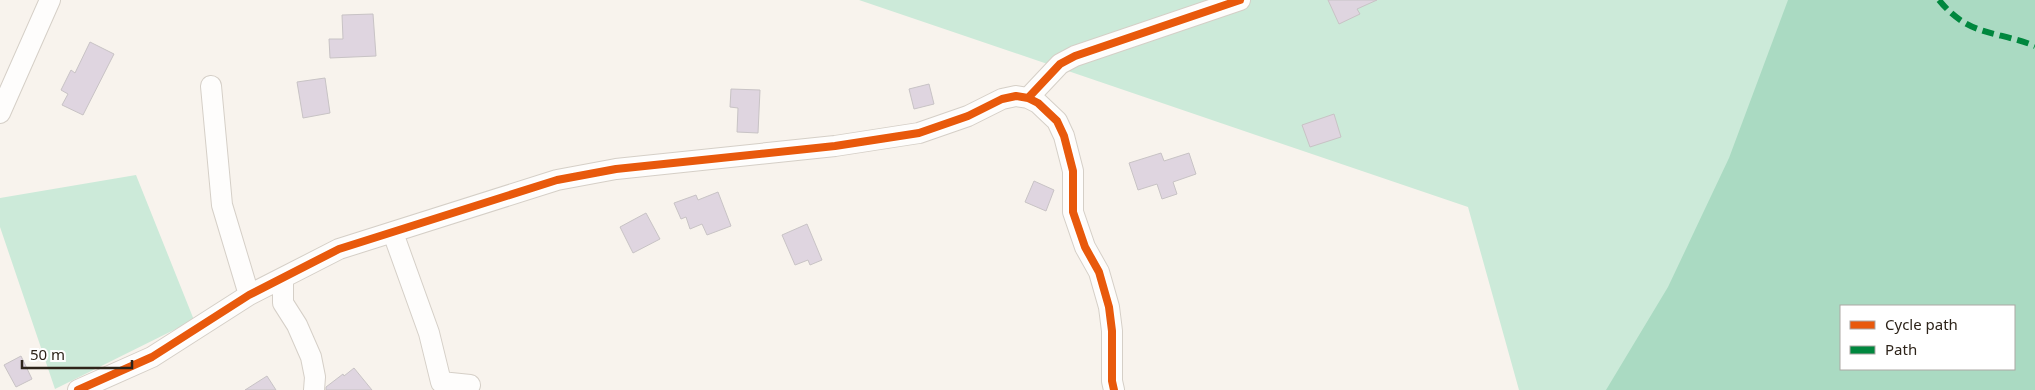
<svg xmlns="http://www.w3.org/2000/svg" width="2035" height="390" viewBox="0 0 2035 390" font-family="'Noto Sans',sans-serif">
<style>
.green{fill:#ccead9;fill-rule:evenodd}
.forest{fill:#aadac2;fill-rule:evenodd}
.building{fill:#dfd5e0;stroke:#c8c3c5}
.lines{fill:none;stroke-linecap:round;stroke-linejoin:round}
.minor-casing{stroke:#d5cfc7;stroke-width:22}
.minor{stroke:#fefdfc;stroke-width:20}
.quiet{stroke:#00873e;stroke-width:6;stroke-dasharray:12 6;stroke-linecap:butt}
.cycleway-casing{stroke:#fff;stroke-width:11}
.cycleway{stroke:#e8590c;stroke-width:8}
</style>
<rect width="100%" height="100%" fill="#f8f3ed"/>
<!-- green -->
<path class="green" d="M859,0H2035V390H1519L1468,207ZM1841,306H2014V369H1841Z
M136,175L194,320L55,389L0,227V198Z"/>
<!-- forest -->
<path class="forest" d="M1788,0H2035V390H1606L1668,287L1729,158ZM2014,306V369H1841V306Z"/>
<!-- building -->
<path class="building" d="M1328,0H1377L1357,9L1360,14L1339,24Z
M373,14L376,56L330,58L329,39H343L342,15Z
M90,42L114,54L83,115L62,105L68,94L61,90L71,70L75,73Z
M325,78L330,113L303,118L297,82Z
M929,84L934,104L914,109L909,89Z
M731,89L760,90L758,133L737,132L738,108L730,107Z
M1334,114L1341,137L1310,147L1302,125Z
M1161,153L1164,161L1189,153L1196,174L1173,182L1177,194L1162,199L1157,184L1138,190L1129,163Z
M1034,181L1054,190L1046,211L1025,202Z
M718,192L731,226L707,235L702,224L690,229L686,217L681,219L674,203L696,195L698,200Z
M646,213L660,239L633,253L620,227Z
M807,224L822,260L810,265L808,260L795,265L782,235Z
M21,356L32,379L16,387L4,365Z
M354,368L372,390H326V387L343,374L344,376Z
M267,376L276,390H245Z"/>
<g class="lines">
<defs>
<path id="minor" d="M211,86L222,205L249,295
M1028,98L1060,64L1075,56L1240,0
M0,113L50,0
M393,233L429,333L441,382L470,385
M283,278V303L297,325L311,357L315,377L314,390
M78,390L152,357L249,295L339,249L557,180L616,169L835,146L919,133L968,116L1002,99L1016,96L1028,98L1038,103L1057,121L1064,136L1073,171V212L1085,247L1099,272L1109,307L1112,331V381L1114,390"/>
</defs>
<!-- minor casing -->
<use href="#minor" class="minor-casing"/>
<!-- minor -->
<use href="#minor" class="minor"/>
<!-- quiet -->
<path class="quiet" d="M1939,0C1969,37 1995,30 2035,46"/>
<defs>
<path id="cycleway" d="M1028,98L1060,64L1075,56L1240,0
M78,390L152,357L249,295L339,249L557,180L616,169L835,146L919,133L968,116L1002,99L1016,96L1028,98L1038,103L1057,121L1064,136L1073,171V212L1085,247L1099,272L1109,307L1112,331V381L1114,390"/>
</defs>
<!-- cycleway casing -->
<use href="#cycleway" class="cycleway-casing"/>
<!-- cycleway -->
<use href="#cycleway" class="cycleway"/>
</g>
<!-- legend -->
<rect x="1840" y="305" width="175" height="65" fill="#ffffff" stroke="#aba7a3"/>
<rect x="1850" y="321" width="25" height="8" fill="#e8590c" stroke="#aba7a3"/>
<text x="1885" y="330" font-size="15" fill="#2e241a">Cycle path</text>
<rect x="1850" y="346" width="25" height="8" fill="#00873e" stroke="#aba7a3"/>
<text x="1885" y="355" font-size="15" fill="#2e241a">Path</text>
<!-- scale -->
<path d="M22 360v8h110v-8" fill="none" stroke="#2e241a" stroke-width="2.5"/>
<text x="30" y="360" font-size="15" fill="#2e241a" stroke="#ffffff" stroke-width="4" paint-order="stroke">50 m</text>
</svg>
